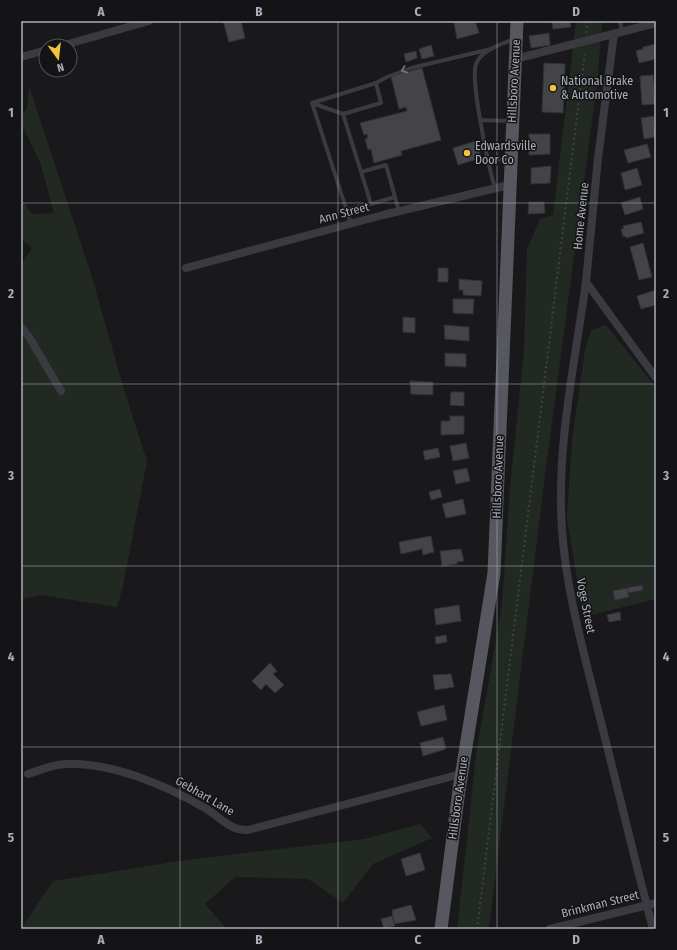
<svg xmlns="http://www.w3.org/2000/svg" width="677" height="950" viewBox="0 0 677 950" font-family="'Fira Sans Condensed',sans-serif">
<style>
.green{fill:#212922}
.building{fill:#434348;stroke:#333337}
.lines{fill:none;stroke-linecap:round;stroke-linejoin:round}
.path{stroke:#404147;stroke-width:2;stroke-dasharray:2 3;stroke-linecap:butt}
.lane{stroke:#3a3a40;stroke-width:4}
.street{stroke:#3a3a40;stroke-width:8}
.primary{stroke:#56575f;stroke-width:13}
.oneway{stroke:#787a83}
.grid{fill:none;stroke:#abaeba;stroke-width:1;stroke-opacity:0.55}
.poi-dot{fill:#f0c43c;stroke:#141416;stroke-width:1.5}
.labels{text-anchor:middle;stroke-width:3;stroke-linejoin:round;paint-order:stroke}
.street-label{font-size:12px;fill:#abaeba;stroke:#141416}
.poi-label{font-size:12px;fill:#abaeba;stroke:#141416;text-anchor:start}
.neatline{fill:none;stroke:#abaeba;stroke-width:1.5}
.grid-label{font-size:13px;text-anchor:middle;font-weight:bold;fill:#abaeba}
</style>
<rect width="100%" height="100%" fill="#19191b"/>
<!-- green -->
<path class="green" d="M576,21H602L598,76L545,475L489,929H457L476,755L502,605L510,487L524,350L527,249L540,219L553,215Z
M29,86L92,277L124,390L147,461L123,586L117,607L41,595L21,599V265L32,248L21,239V198L32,214L54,213L40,162L24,129L21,134V116L27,108Z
M606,325L656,387V599L583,617L567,517L572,439L585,350L591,330Z
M420,824L432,838L373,864L343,903L308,879L235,877L205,904L226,928L232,929H21L53,881L186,860L364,839Z"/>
<!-- building -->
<path class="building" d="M223,21H241L245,38L229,42Z
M462,21H475L479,33L457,39L454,23Z
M552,21H570L571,27L553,29Z
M549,33L550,45L531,48L529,36Z
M656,44V59L639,63L636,51L643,49V47Z
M431,45L434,56L422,59L419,49Z
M416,51L417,58L406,62L404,54Z
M544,63L565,64L563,113L542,112Z
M422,68L441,140L401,151L402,155L374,163L371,149L368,150L365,139L368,138L367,134L364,135L360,123L407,111L406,107L399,109L391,76Z
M653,75L656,104L642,105L640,76Z
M654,116L656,137L644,139L641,118Z
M529,134H550V154L529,155Z
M476,141L481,158L458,165L453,148Z
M647,144L651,157L628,163L624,150Z
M551,166L550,183L531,184V168Z
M637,168L642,185L625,190L621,173Z
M640,197L643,209L625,215L621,203Z
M529,202H544L545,213L528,214Z
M641,222L644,233L626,238L625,236H623L621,229H624L623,226Z
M643,243L652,277L639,280L630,247Z
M438,268H448V282H438Z
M459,279L482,281L481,296L463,295V290H459Z
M656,290V305L641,309L637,296Z
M453,299H474L473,314L453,313Z
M403,317L415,318V333L403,332Z
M444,325L469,327V341L445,339Z
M445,353L466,354V367L445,366Z
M410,381L433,382V395L411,394Z
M451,392H464V406L450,405Z
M450,416H464V434L441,435V421H450Z
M466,443L469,458L453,461L450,446Z
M438,448L440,457L425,460L423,451Z
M467,468L470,481L456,484L453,471Z
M440,489L442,497L431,500L429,492Z
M463,499L466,514L446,518L442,504Z
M431,536L434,552L423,555L422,549L401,554L399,542Z
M461,549L464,561L457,562V564L442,566L440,551Z
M642,585L643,590L628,593L627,588Z
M627,588L629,597L615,600L613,591Z
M459,605L461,621L436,625L434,609Z
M620,612L621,620L609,622L607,615Z
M446,635L447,642L436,644L435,637Z
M270,663L277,671L273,674L284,685L275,693L266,684L261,690L252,681Z
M451,674L454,687L435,690L433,675Z
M444,705L447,720L421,726L417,712Z
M443,737L446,749L423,756L420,743Z
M420,853L425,870L406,876L401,859Z
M411,905L416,920L394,924L392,910Z
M392,916L395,926L384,929L381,919Z"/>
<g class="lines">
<!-- path -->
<path class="path" d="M586,33L588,21
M477,929L585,51"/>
<!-- lane -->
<path class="lane" d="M620,21L622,31
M376,83L381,103L343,114L371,204L395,197L399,211
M312,103L343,114
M481,120L512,121
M488,161L510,158
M361,172L386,165L395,197
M495,188C489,168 470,81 476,64C481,50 502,44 514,39
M346,210L371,204
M351,224L312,103L376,83L387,77L411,68L491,49"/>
<!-- street -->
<path class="street" d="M614,34L598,158L586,282L656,378
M61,46L149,21
M21,57L46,50
M515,59L656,23
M186,268L383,215L509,185
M586,282C575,361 556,449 562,529C566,591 584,653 599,714C617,785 634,857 653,929
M21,327L29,337L61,391
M28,774C41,770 53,764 67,764C112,762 167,786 205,808C219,816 230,831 248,830L461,774
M550,929L656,903"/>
<!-- primary -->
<path class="primary" d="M441,929L459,790L494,573L517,21"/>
</g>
<!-- one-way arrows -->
<defs><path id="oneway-chevron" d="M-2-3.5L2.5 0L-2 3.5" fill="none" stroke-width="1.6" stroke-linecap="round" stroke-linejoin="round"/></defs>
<use class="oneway" href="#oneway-chevron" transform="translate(404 70) rotate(160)"/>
<!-- grid -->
<path class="grid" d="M180,21V929M338,21V929M497,21V929M21,203H656M21,384H656M21,566H656M21,747H656"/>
<!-- markers -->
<g class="poi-dot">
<circle cx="553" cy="88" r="4"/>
<circle cx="467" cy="153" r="4"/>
</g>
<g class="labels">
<!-- street labels -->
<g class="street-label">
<text transform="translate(514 81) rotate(-87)" y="4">Hillsboro Avenue</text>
<text transform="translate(344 213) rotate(-15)" y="4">Ann Street</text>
<text transform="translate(581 216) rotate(-84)" y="4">Home Avenue</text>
<text transform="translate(498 477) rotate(-88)" y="4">Hillsboro Avenue</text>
<text transform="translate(586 606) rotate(79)" y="4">Voge Street</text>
<text transform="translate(205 796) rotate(30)" y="4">Gebhart Lane</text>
<text transform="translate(458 798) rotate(-82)" y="4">Hillsboro Avenue</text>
<text transform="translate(600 904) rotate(-14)" y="4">Brinkman Street</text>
</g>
<!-- poi labels -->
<g class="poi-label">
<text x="561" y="85">National Brake<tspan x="561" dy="14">&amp; Automotive</tspan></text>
<text x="475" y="150">Edwardsville<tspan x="475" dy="14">Door Co</tspan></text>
</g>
</g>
<!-- border -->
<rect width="677" height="950" fill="none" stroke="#141416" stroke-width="44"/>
<!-- north arrow -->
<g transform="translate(58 58) rotate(165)"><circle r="19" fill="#141416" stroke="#505258"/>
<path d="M0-3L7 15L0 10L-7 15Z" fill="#f0c43c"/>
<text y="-6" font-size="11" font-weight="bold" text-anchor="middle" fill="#abaeba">N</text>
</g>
<rect x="22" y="22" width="633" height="906" class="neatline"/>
<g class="grid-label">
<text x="101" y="16">A</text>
<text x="259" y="16">B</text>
<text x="418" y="16">C</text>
<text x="576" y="16">D</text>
<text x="11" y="117">1</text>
<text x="666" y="117">1</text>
<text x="11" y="298">2</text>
<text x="666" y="298">2</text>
<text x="11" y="480">3</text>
<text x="666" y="480">3</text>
<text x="11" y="661">4</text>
<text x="666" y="661">4</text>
<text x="11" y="842">5</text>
<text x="666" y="842">5</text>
<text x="101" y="944">A</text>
<text x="259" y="944">B</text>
<text x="418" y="944">C</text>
<text x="576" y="944">D</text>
</g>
</svg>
